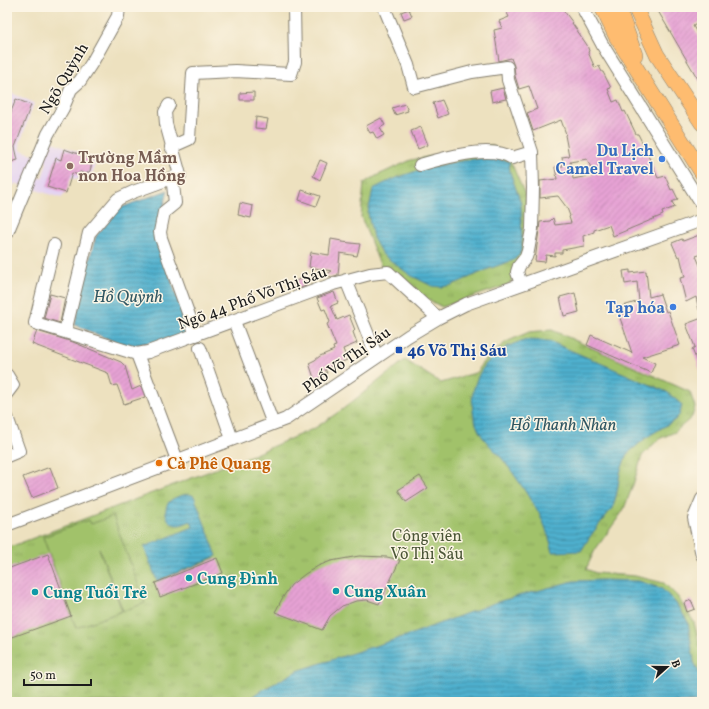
<svg xmlns="http://www.w3.org/2000/svg" width="709" height="709" viewBox="0 0 709 709" font-family="Vollkorn,serif">
<style>
.built{fill:#e4d3f2}
.grass{fill:url(#grass-tufts);stroke:#5e6f43}
.pitch{fill:#a1c26a;stroke:#5e6f43}
.water{fill:url(#water-rules);stroke:#366675}
.building{fill:url(#building-hatch);fill-rule:evenodd}
.lines{fill:none;stroke-linecap:round;stroke-linejoin:round}
.minor-casing{stroke:#847e6e;stroke-width:14}
.major-casing{stroke:#847e6e;stroke-width:16}
.minor{stroke:#fff;stroke-width:12}
.major{stroke:#febc70;stroke-width:15}
.shop-dot{fill:#3f7fe0;stroke:#fcf5e5;stroke-width:1.5}
.education-dot{fill:#8d6e63;stroke:#fcf5e5;stroke-width:1.5}
.transit-dot{fill:#1a4fb4;stroke:#fcf5e5;stroke-width:1.5}
.food-dot{fill:#e8710a;stroke:#fcf5e5;stroke-width:1.5}
.culture-dot{fill:#0f9aa8;stroke:#fcf5e5;stroke-width:1.5}
.labels{text-anchor:middle;stroke-width:3;stroke-linejoin:round;paint-order:stroke}
.street-label{font-size:16px;fill:#1c1c1c;stroke:#fcf5e5}
.shop-label{font-size:16px;font-weight:bold;fill:#366cbe;stroke:#fcf5e5;text-anchor:end}
.education-label{font-size:16px;font-weight:bold;fill:#785e54;stroke:#fcf5e5;text-anchor:start}
.transit-label{font-size:16px;font-weight:bold;fill:#164399;stroke:#fcf5e5;text-anchor:start}
.food-label{font-size:16px;font-weight:bold;fill:#c56008;stroke:#fcf5e5;text-anchor:start}
.park-label{font-size:16px;fill:#4b5637;stroke:#fcf5e5}
.culture-label{font-size:16px;font-weight:bold;fill:#0d838f;stroke:#fcf5e5;text-anchor:start}
.water-label{font-size:17px;font-style:italic;fill:#305763;stroke:#fcf5e5}
</style>
<defs>
<pattern id="grass-tufts" width="24" height="20" patternUnits="userSpaceOnUse"><rect width="24" height="20" fill="#a1c26a"/><path d="M3 7l-1-3M5 7V3M7 7l1-3M15 17l-1-3M17 17v-4M19 17l1-3" fill="none" stroke="#8aa65b"/></pattern>
<pattern id="water-rules" width="6" height="5" patternUnits="userSpaceOnUse"><rect width="6" height="5" fill="#4fb0ce"/><path d="M0 2.5h6" fill="none" stroke="#418ea6"/></pattern>
<pattern id="building-hatch" width="6" height="6" patternUnits="userSpaceOnUse"><rect width="6" height="6" fill="#e6a2d4"/><path d="M-1 1l2-2M0 6l6-6M5 7l2-2" fill="none" stroke="#c58bb5"/></pattern>
</defs>
<rect width="100%" height="100%" fill="#fcf5e5"/>
<filter id="ink" filterUnits="userSpaceOnUse"><feTurbulence type="fractalNoise" baseFrequency=".025" numOctaves="2"/><feDisplacementMap in="SourceGraphic" scale="8" xChannelSelector="R" yChannelSelector="G"/><feConvolveMatrix kernelMatrix="1 2 1 2 8 2 1 2 1" color-interpolation-filters="sRGB"/></filter>
<filter id="wash" filterUnits="userSpaceOnUse"><feTurbulence type="fractalNoise" baseFrequency=".012" numOctaves="4" result="noise"/><feDisplacementMap in="SourceGraphic" scale="16" xChannelSelector="R" yChannelSelector="G"/><feGaussianBlur stdDeviation="0.9" result="paint"/><feColorMatrix in="noise" values="0 0 0 0 0 0 0 0 0 0 0 0 0 0 0 0 0 1.4 0 .05"/><feComposite in="paint" operator="in"/></filter>
<g filter="url(#wash)">
<rect width="100%" height="100%" fill="#ede1bf"/>
<!-- built -->
<path class="built" d="M7,91L34,103L20,143L21,150L37,156L24,187L15,183L9,193L7,192Z
M48,140L96,159L93,172L78,179L71,178L66,193L61,198L33,189L37,177L42,178L47,162L42,159Z"/>
<!-- grass -->
<path class="grass" d="M491,145L508,155L526,197L528,244L523,268L508,285L442,307L388,278L378,260L361,217L364,183L376,176L411,160Z
M552,330L690,392L695,407L692,417L675,432L659,439L642,456L632,488L623,511L595,550L586,569L596,573L635,576L664,583L677,596L694,622L702,654V702H7V548L255,454L315,428L343,409L405,360L441,383L478,372L481,364L506,342L529,332Z"/>
<!-- pitch -->
<path class="pitch" d="M113,516L145,603L123,611L99,548L122,611L76,628L43,537L89,520L91,524Z"/>
<!-- water -->
<path class="water" d="M489,158L509,161L510,172L521,203L522,247L520,254L514,260L491,268L452,285L441,287L432,286L410,275L382,254L373,238L368,213L373,189C406,171 452,160 489,158Z
M168,190L157,237L189,334L127,347L75,325L84,279L96,236L120,208Z
M527,340L549,341L667,392L682,405L680,414L675,420L647,437L627,454L620,473L617,492L613,507L591,535L581,551L553,552C550,540 546,528 541,517C539,512 536,508 533,504C524,489 515,475 504,461C497,452 486,443 480,433C459,392 483,349 527,340Z
M189,494L194,496L217,556L157,581L144,547L193,527L191,521C187,522 183,525 179,525C167,526 162,510 169,502C174,497 182,495 189,494Z
M602,580L639,581L662,589L675,602L688,622L694,662L702,679V702H246L257,693L297,671L409,635L497,602L573,581Z"/>
<g id="blocks">
<!-- building -->
<path class="building" d="M504,7H541L543,11L548,7H561L573,23H572L587,45L589,51L588,52L595,68L599,66L602,72H603L611,88L608,89L613,102L618,100L623,112L625,111L636,134H638L642,142L658,178L665,176L671,190L673,189L678,199L672,202L675,207L662,212L663,215L613,236L609,225L594,230V232L583,236L584,246L562,250V253H555V256L546,255L545,262L535,261L540,222L550,221L553,218L555,225L571,223L569,217L570,216L567,208L558,196L540,198V181L557,179L555,167L563,166L562,157L569,156L565,135L566,134L561,120L533,131L527,113L537,109L529,86L519,89L515,76L514,66L511,58L499,61L494,30L502,28L499,21L509,17ZM587,159L592,170L591,171L593,175L573,179L570,162Z
M664,7H702V21L693,26L702,42V86L658,11Z
M409,9L412,16L404,19L401,12Z
M503,88L506,99L492,102L490,91Z
M254,92V100H240V93Z
M16,99L31,105L15,147L18,160L7,163V122Z
M442,100L448,114L438,118L433,103Z
M405,104L408,111L395,115L392,108Z
M256,117L268,119L266,129L255,128Z
M381,118L385,125L380,128L384,135L377,139L373,132L370,133L366,126Z
M421,127L428,145L418,149L411,131Z
M64,149L93,159L90,171L86,174L80,172L79,175L72,173L66,193L47,187L56,158L61,160Z
M320,160L327,163L320,180L313,176Z
M302,190L320,196L316,206L299,200Z
M240,203L253,206L251,218L238,215Z
M702,234V254L696,256L702,270V309L699,310L696,297L686,302L680,278L685,277L680,256L678,257L672,243L682,239L683,241Z
M331,239L342,241V242L360,244L357,256L340,253L338,275L331,277L326,275L332,271L309,267L311,252L329,255Z
M630,270V273L646,271L649,297L660,294L666,312L668,311L680,345L642,357L655,363L651,373L587,345L591,335L632,353L619,315L623,314L620,307L639,301L637,282L625,284L623,271Z
M303,278L306,286L296,290L293,282Z
M334,292L338,303L331,306L337,320L349,315L355,330L353,332L357,343L343,349L347,360L325,369L327,373L315,381L309,363L315,360L320,356L334,350L333,347L336,346L327,324L330,322L325,309L322,310L317,298Z
M575,293L579,312L564,316L560,297Z
M50,294L65,298L60,323L44,318Z
M702,318V374L692,349L695,347L686,324Z
M37,331L73,342L121,362L125,366L132,390L141,386L145,397L124,404L117,385L112,386L108,373L32,344Z
M50,467L58,488L32,498L23,477Z
M420,476L428,488L406,502L398,490Z
M48,554L71,616L7,639V569Z
M359,556L387,557L400,560L379,604L367,600L356,601L342,606L330,616L322,630L275,612L283,597L291,585L305,574L318,566L331,561Z
M217,558L223,573L160,597L155,583Z
M691,600L695,609L687,612L684,603Z"/>
</g>
</g>
<g filter="url(#ink)">
<use href="#blocks" fill-opacity="0" stroke="#847e6e" stroke-width="1"/>
<g class="lines">
<defs>
<path id="minor" d="M384,7L408,65L414,87L472,72L507,67L508,80L532,152L533,188L532,229L528,251L526,257L519,266L517,272L521,284
M582,7L603,46L702,205
M169,105L165,112L166,124L180,175L133,192L118,199L89,233L65,332L137,354L148,352L333,284L370,274L388,272L438,318
M171,147L189,139L193,73L235,71L291,74L295,62L294,7
M420,165C443,158 491,144 512,158L532,152
M171,178L173,184L175,203L164,212L160,232L161,238L196,335
M7,233L48,134L63,108L71,89L80,81L93,61L118,16L119,7
M54,245L35,323L65,332
M346,280L377,357
M234,321L273,424
M200,348L232,439
M137,354L177,460
M7,375L13,385L7,393
M7,417L19,451L7,456
M702,499L694,518L702,555
M7,525L286,419L408,336L438,318L466,304L702,220"/>
<path id="major" d="M602,7L616,36L702,173
M618,7L635,55
M635,7L657,55L702,123"/>
</defs>
<!-- minor casing -->
<use href="#minor" class="minor-casing"/>
<!-- major casing -->
<use href="#major" class="major-casing"/>
<!-- minor -->
<use href="#minor" class="minor"/>
<!-- major -->
<use href="#major" class="major"/>
</g>
</g>
<!-- markers -->
<g class="shop-dot">
<circle cx="662" cy="159" r="4"/>
<circle cx="673" cy="307" r="4"/>
</g>
<circle class="education-dot" cx="70" cy="166" r="4"/>
<rect class="transit-dot" x="395" y="346" width="8" height="8" rx="2"/>
<circle class="food-dot" cx="159" cy="463" r="4"/>
<g class="culture-dot">
<circle cx="189" cy="578" r="4"/>
<circle cx="336" cy="591" r="4"/>
<circle cx="35" cy="592" r="4"/>
</g>
<g class="labels">
<!-- street labels -->
<g class="street-label">
<text transform="translate(63 78) rotate(-59)" y="6">Ngõ Quỳnh</text>
<text transform="translate(252 297) rotate(-20)" y="6">Ngõ 44 Phố Võ Thị Sáu</text>
<text transform="translate(346 359) rotate(-35)" y="6">Phố Võ Thị Sáu</text>
</g>
<!-- shop labels -->
<g class="shop-label">
<text x="654" y="156">Du Lịch<tspan x="654" dy="18">Camel Travel</tspan></text>
<text x="665" y="313">Tạp hóa</text>
</g>
<!-- education labels -->
<g class="education-label">
<text x="78" y="163">Trường Mầm<tspan x="78" dy="18">non Hoa Hồng</tspan></text>
</g>
<!-- transit labels -->
<g class="transit-label">
<text x="407" y="356">46 Võ Thị Sáu</text>
</g>
<!-- food labels -->
<g class="food-label">
<text x="167" y="469">Cà Phê Quang</text>
</g>
<!-- park labels -->
<g class="park-label">
<text x="427" y="541">Công viên<tspan x="427" dy="18">Võ Thị Sáu</tspan></text>
</g>
<!-- culture labels -->
<g class="culture-label">
<text x="197" y="584">Cung Đình</text>
<text x="344" y="597">Cung Xuân</text>
<text x="43" y="598">Cung Tuổi Trẻ</text>
</g>
<!-- water labels -->
<g class="water-label">
<text x="128" y="302">Hồ Quỳnh</text>
<text x="563" y="430">Hồ Thanh Nhàn</text>
</g>
</g>
<!-- margin -->
<rect width="709" height="709" fill="none" stroke="#fcf5e5" stroke-width="24"/>
<!-- north arrow -->
<g transform="translate(667 667) rotate(69)" stroke="#fcf5e5" stroke-width="3" paint-order="stroke">
<path d="M0-3L7 15L0 10L-7 15Z" fill="#1c1c1c"/>
<text y="-6" font-size="11" font-weight="bold" text-anchor="middle" fill="#1c1c1c">B</text>
</g>
<!-- scale -->
<path d="M24 679v6h67v-6" fill="none" stroke="#1c1c1c" stroke-width="2"/>
<text x="30" y="679" font-size="12" fill="#1c1c1c" stroke="#fcf5e5" stroke-width="3" paint-order="stroke">50 m</text>
</svg>
